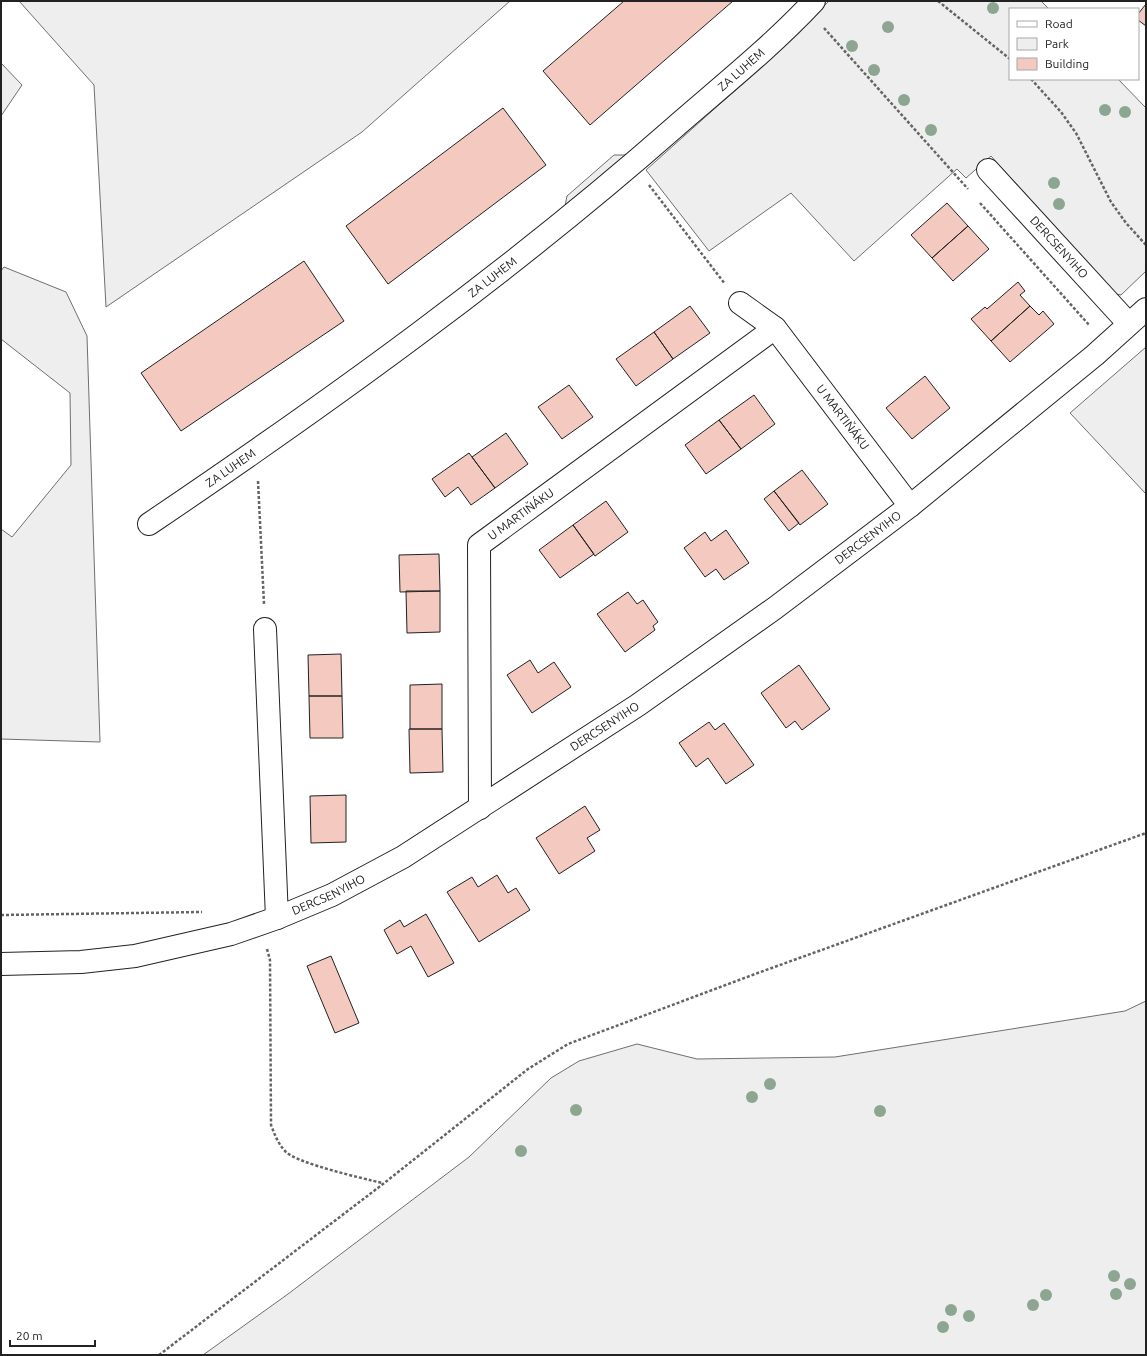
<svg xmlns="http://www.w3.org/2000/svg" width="1147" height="1356" viewBox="0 0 1147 1356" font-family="Ubuntu,sans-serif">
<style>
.green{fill:#eee;stroke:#6f6f6f}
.parking{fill:#ededed;stroke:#6f6f6f}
.building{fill:#f3c9c0;stroke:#222}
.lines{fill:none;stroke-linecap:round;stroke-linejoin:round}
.minor-casing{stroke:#222;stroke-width:24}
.path{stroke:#646464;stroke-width:2.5;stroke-dasharray:3 2;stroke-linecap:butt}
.minor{stroke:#fff;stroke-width:22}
.tree{fill:#8da692}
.labels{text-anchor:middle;stroke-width:3;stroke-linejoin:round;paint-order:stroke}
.street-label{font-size:12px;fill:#222;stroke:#fff}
</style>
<rect width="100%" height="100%" fill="#fff"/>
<!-- green -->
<path class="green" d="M19,1H510L362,132L106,307L94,85Z
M829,1H1041L1049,9H1010V79H1118L1146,108V271L1121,295L1116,294L991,156L966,178L957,169L854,261L791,193L709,251L646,170L778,52Z
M1,63L22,85L1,116Z
M4,267L66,292L87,336L100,742L1,739V529L12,537L71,465L70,393L1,339V271Z
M1146,347V494L1070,413Z
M1146,1001V1355H203L288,1294L469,1157L551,1078L579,1061L637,1044L697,1059L835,1057L1125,1011Z"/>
<!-- parking -->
<path class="parking" d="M614,155H635L563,216L567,196Z"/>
<!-- building -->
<path class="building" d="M624,1H733L590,125L543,71Z
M1146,4V26L1138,20V14Z
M503,108L546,165L388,284L346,226Z
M947,203L968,226L932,258L911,235Z
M968,226L989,249L953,281L932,258Z
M304,261L344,321L181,431L141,373Z
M1018,282L1025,291L1020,295L1030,306L991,341L971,319L985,307L987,309Z
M690,306L710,333L673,359L654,332Z
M1030,306L1039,315L1043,311L1054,324L1010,362L991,341Z
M654,332L673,359L636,386L616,359Z
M925,376L950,408L912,439L886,408Z
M569,385L593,417L562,439L538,407Z
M754,395L775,424L741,449L719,420Z
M719,420L741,449L706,474L685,445Z
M506,433L528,464L495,488L472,457Z
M469,453L495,488L471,505L458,487L445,497L432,479Z
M802,470L828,504L800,525L774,491Z
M774,491L799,523L789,531L764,499Z
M606,501L628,532L595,556L573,525Z
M573,525L594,554L560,578L539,550Z
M726,530L749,563L724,580L716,569L705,577L684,548L705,532L711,541Z
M439,554L440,591L400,592L399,555Z
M406,591H440V632L407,633Z
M628,592L637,604L643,600L658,622L653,626L655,630L625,652L597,614Z
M341,654L342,696H309L308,655Z
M530,660L538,673L554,662L571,687L532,713L507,675Z
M799,665L830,709L802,730L795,721L786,728L761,693Z
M442,684V729H410V685Z
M309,696H342L343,738H310Z
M709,722L715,730L724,723L754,765L726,784L708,758L696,767L679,743Z
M409,729H442L443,772L410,773Z
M346,795V842L311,843L310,796Z
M585,806L600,830L587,838L595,851L559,874L536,838Z
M497,875L508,893L516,888L530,910L479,942L447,892L472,877L478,887Z
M426,914L454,963L428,977L411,946L397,954L384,930L400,920L404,927Z
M331,956L359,1023L335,1033L307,966Z"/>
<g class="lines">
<defs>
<g id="minor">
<path id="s1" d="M988,170L1129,324"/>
<path id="s2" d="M740,303L775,328L910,506"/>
<path id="s3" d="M149,524C331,401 510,272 675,127C722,86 771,47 814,1"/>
<path d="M265,629L277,918"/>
<path id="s4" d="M480,808L479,545L775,328"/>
<path id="s5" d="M1,964L81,962L135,956L231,934L277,918L332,895L403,857L638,705L775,608L910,506L1095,355L1146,309"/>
</g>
</defs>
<!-- minor casing -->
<use href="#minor" class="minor-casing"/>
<!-- path -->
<path class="path" d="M938,1L1010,59
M824,28L968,189
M1031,79L1061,112L1076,133L1111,202L1126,223L1146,245
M649,185L725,284
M980,203L1090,326
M258,481L264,604
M1,915L202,912
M267,949L270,960L271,1125C275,1135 278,1144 286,1152C299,1164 362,1178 382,1183
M159,1355L383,1184L528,1069L568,1044L755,974L1146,833"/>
<!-- minor -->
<use href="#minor" class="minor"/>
</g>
<!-- trees -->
<g class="tree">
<circle cx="993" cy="8" r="6"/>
<circle cx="888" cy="27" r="6"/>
<circle cx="852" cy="46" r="6"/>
<circle cx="874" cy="70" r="6"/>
<circle cx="904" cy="100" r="6"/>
<circle cx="1105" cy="110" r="6"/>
<circle cx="1125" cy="112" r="6"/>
<circle cx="931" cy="130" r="6"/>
<circle cx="1054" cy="183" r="6"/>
<circle cx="1059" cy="204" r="6"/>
<circle cx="770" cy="1084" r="6"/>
<circle cx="752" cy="1097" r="6"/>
<circle cx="576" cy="1110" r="6"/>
<circle cx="880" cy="1111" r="6"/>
<circle cx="521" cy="1151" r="6"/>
<circle cx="1114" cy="1276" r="6"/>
<circle cx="1130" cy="1284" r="6"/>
<circle cx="1116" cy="1294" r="6"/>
<circle cx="1046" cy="1295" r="6"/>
<circle cx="1033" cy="1305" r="6"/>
<circle cx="951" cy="1310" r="6"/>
<circle cx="969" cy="1316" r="6"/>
<circle cx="943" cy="1327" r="6"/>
</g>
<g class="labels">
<!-- street labels -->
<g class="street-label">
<text dy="4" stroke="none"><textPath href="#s3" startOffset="747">ZA LUHEM</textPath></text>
<text dy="4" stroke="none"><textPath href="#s1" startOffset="105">DERCSENYIHO</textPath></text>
<text dy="4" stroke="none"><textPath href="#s3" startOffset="423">ZA LUHEM</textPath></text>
<text dy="4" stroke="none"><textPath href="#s2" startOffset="155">U MARTIŇÁKU</textPath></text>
<text dy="4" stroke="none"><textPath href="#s3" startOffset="99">ZA LUHEM</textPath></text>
<text dy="4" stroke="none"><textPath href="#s4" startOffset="315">U MARTIŇÁKU</textPath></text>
<text dy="4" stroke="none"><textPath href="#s5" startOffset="986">DERCSENYIHO</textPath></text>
<text dy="4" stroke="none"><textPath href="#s5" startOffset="662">DERCSENYIHO</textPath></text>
<text dy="4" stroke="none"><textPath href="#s5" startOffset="338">DERCSENYIHO</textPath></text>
</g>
</g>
<!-- border -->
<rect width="1147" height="1356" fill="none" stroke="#222222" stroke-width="4"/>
<!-- legend -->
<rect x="1009" y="8" width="130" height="72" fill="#ffffff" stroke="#a7a7a7"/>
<rect x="1017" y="21" width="20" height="6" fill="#ffffff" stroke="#a7a7a7"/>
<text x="1045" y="28" font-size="12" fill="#222222">Road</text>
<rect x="1017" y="38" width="20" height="12" fill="#eeeeee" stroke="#a7a7a7"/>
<text x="1045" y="48" font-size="12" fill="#222222">Park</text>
<rect x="1017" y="58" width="20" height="12" fill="#f3c9c0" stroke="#a7a7a7"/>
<text x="1045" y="68" font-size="12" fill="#222222">Building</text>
<!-- scale -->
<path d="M10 1340v6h85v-6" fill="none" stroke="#222222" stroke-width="2"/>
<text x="16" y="1340" font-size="12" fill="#222222" stroke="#ffffff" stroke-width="3" paint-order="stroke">20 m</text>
</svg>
